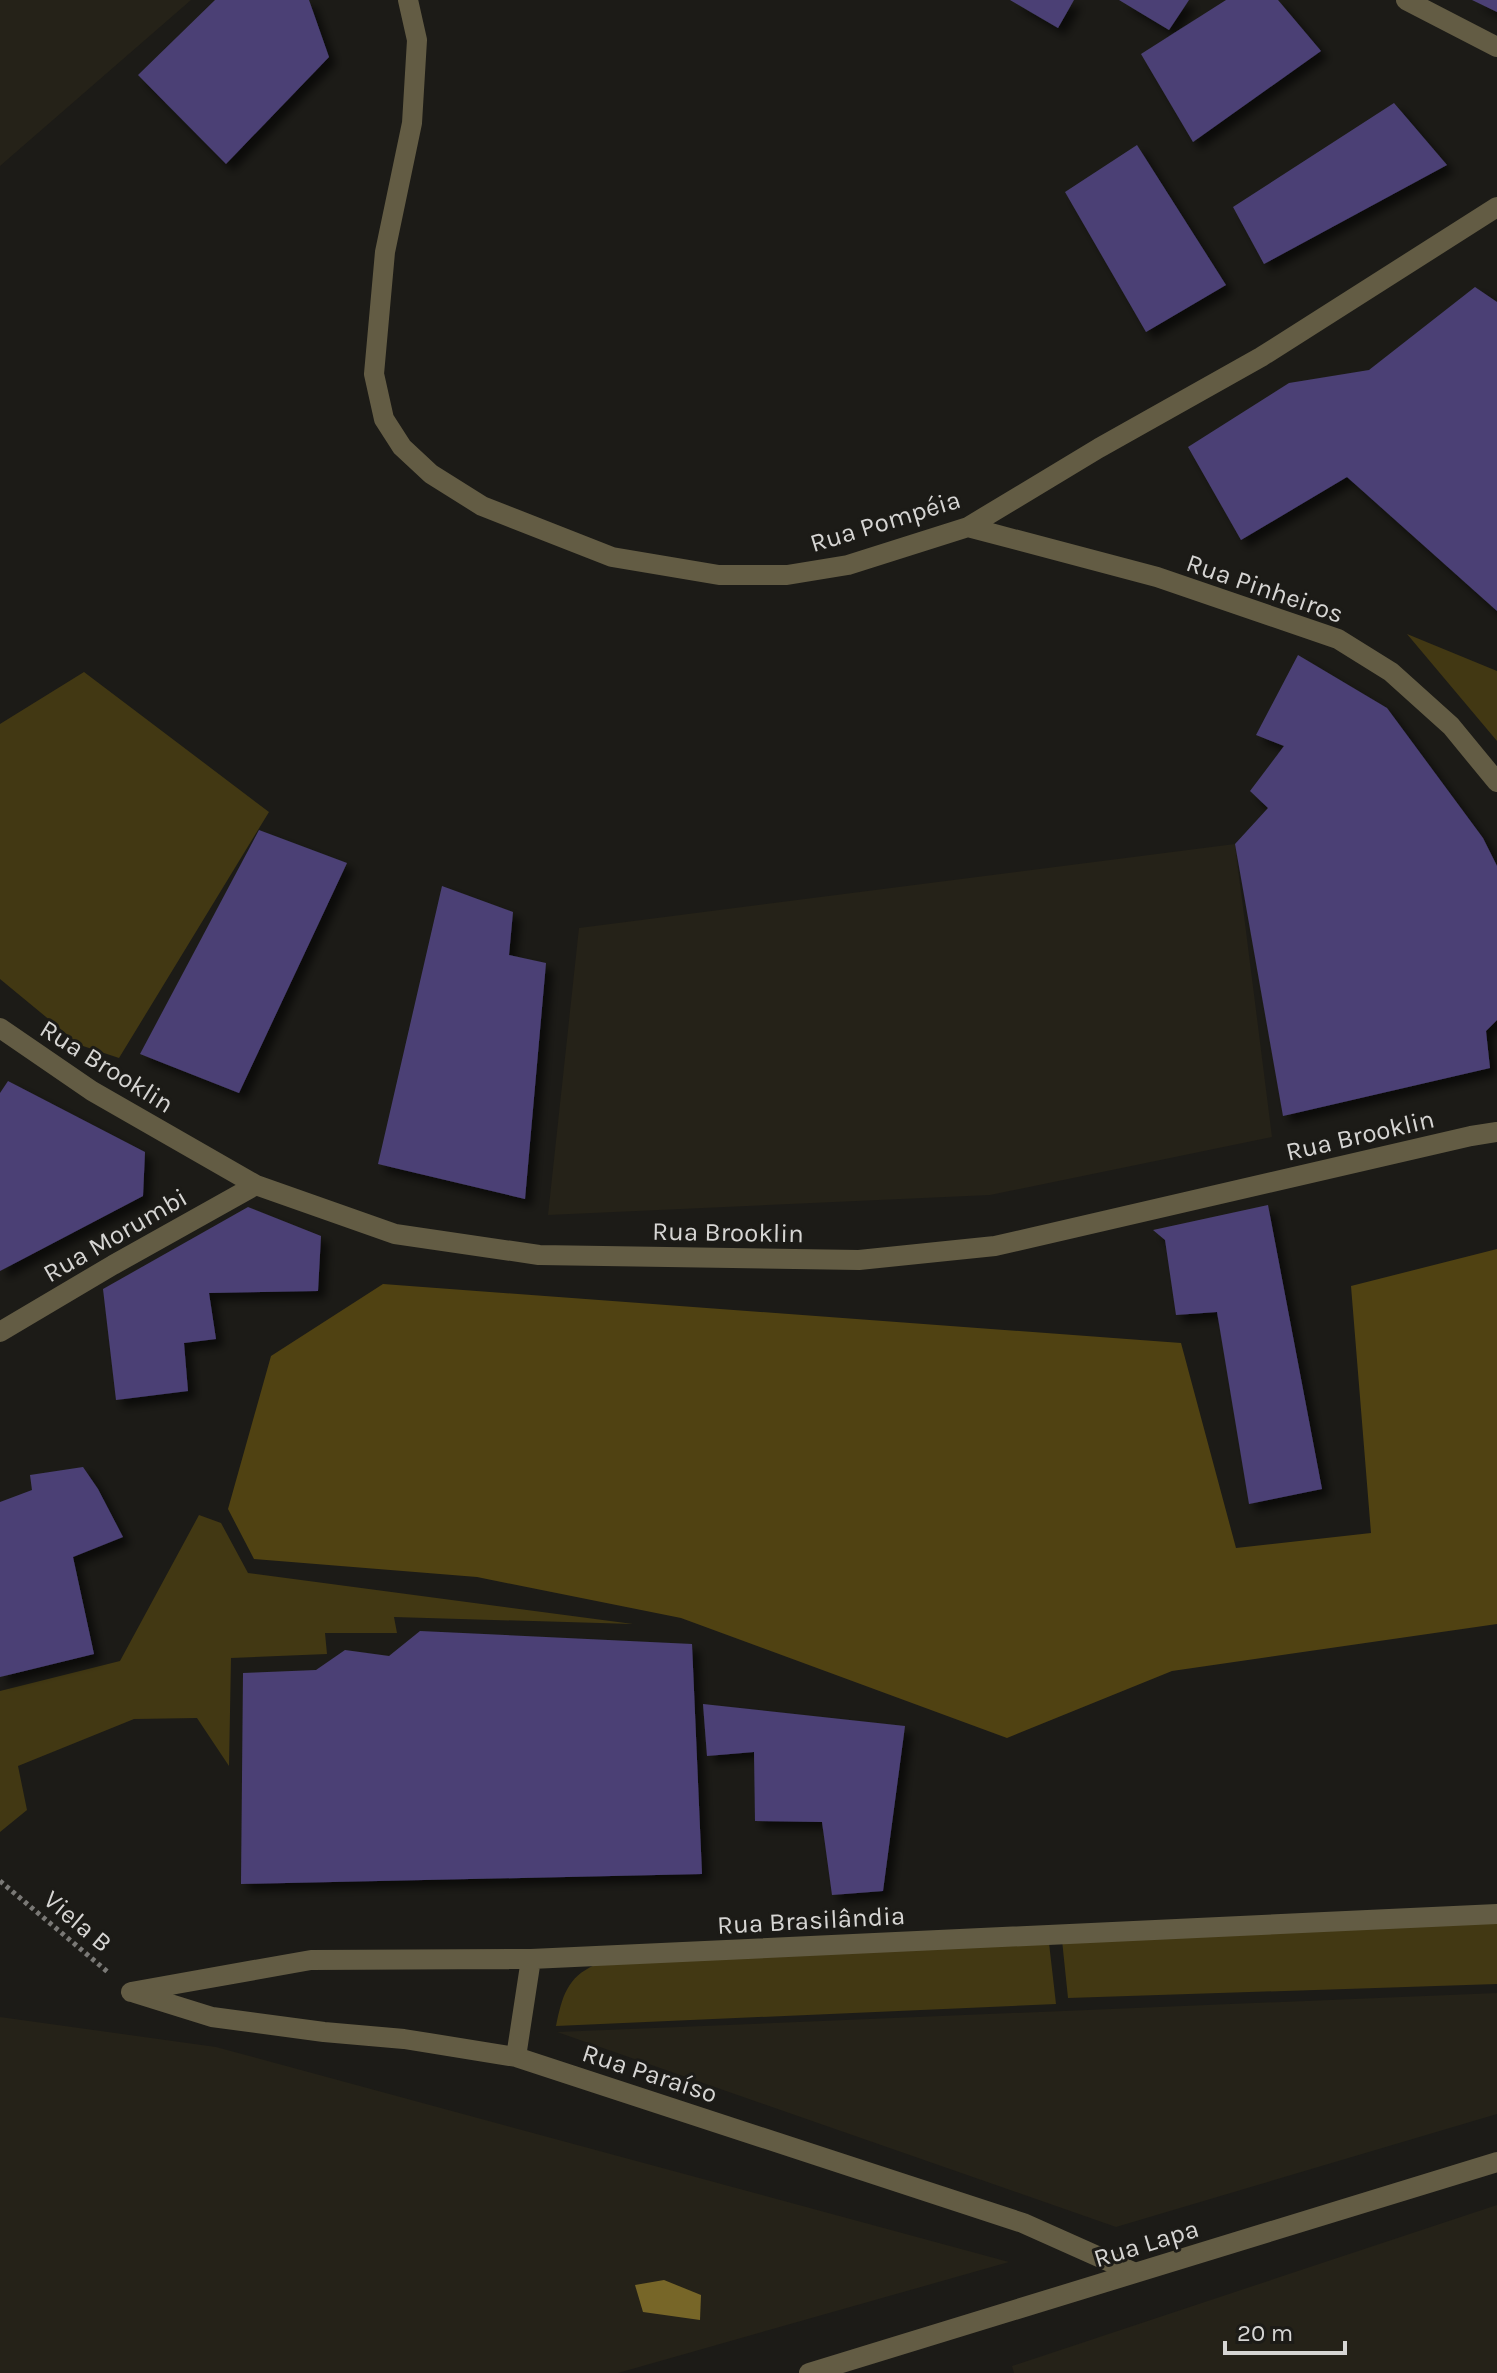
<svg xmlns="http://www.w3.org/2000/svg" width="1497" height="2373" viewBox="0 0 1497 2373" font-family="Karla,sans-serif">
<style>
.built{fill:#252218}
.green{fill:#423813}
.forest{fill:#504212}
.water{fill:#776628}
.building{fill:#4b4174;filter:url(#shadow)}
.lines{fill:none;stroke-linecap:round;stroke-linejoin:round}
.path{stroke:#7a7976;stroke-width:5;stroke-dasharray:4 4;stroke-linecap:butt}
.minor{stroke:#635c44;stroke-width:20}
.labels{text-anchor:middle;stroke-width:6;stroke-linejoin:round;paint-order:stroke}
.street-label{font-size:26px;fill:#d6d5d3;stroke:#1c1b17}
</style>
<defs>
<filter id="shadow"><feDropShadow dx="7" dy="7" stdDeviation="4" flood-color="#0009"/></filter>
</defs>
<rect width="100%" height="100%" fill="#1c1b17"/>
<!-- built -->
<path class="built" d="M0,0H191L0,166Z
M1235,844L1272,1137L990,1195L548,1215L579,928Z
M1497,1993V2114L1116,2227L557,2032Z
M0,2017L216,2047L1009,2262L618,2373H0Z
M1497,2205V2373H1014L1012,2366Z"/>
<!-- green -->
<path class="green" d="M1407,634L1497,671V741Z
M84,672L269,812L119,1058L80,1045L0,979V724Z
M199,1515L221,1523L248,1573L633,1624L394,1617L397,1633H325L327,1654L231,1658L229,1766L197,1718L134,1719L18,1766L27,1810L0,1832V1691L120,1661Z
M1497,1921V1984L1068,1998L1062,1940Z
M1049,1943L1056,2004L556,2026C562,1997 567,1977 595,1965Z"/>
<!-- forest -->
<path class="forest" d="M1497,1249V1624L1172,1671L1007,1738L681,1618L477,1577L254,1559L228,1509L271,1356L383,1284L1181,1343L1236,1548L1371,1533L1351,1286Z"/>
<!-- water -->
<path class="water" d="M664,2280L701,2295L700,2320L643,2312L635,2285Z"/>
<!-- building -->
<path class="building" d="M215,0H309L329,57L226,164L138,75Z
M1010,0H1074L1058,28Z
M1119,0H1189L1169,30Z
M1226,0H1278L1321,51L1193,142L1141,54Z
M1472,0H1497V12Z
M1394,103L1447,165L1264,264L1233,207Z
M1137,145L1226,285L1146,332L1065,192Z
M1475,287L1497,302V611L1347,477L1241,540L1188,447L1289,383L1369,370Z
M1298,655L1387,708L1483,838L1497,866V1020L1486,1031L1490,1068L1283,1116L1235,844L1268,808L1250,791L1284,746L1256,735Z
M259,830L347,863L239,1093L140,1054Z
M442,886L513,912L509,955L546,963L525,1199L378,1164Z
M8,1081L145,1152L143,1196L0,1271V1093Z
M1268,1205L1322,1489L1249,1504L1217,1312L1176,1315L1165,1240L1153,1230Z
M248,1207L321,1236L318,1291L209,1293L216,1339L184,1343L188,1391L116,1400L103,1289Z
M83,1467L98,1489L123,1537L73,1557L94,1654L0,1677V1502L32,1490L30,1475Z
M420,1631L692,1644L702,1874L241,1884L243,1673L316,1670L345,1650L389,1656Z
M703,1704L905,1726L883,1891L832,1895L822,1822L755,1821L754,1752L707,1756Z"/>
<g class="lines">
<!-- path -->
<path class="path" d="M0,1881L109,1973"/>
<!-- minor -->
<path class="minor" d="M408,0L417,40L412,123L385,252L374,374L384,419L402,447L431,474L482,506L612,557L719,575H787L848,565L968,527L1099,448L1261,357L1497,207
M1406,0L1497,47
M968,527L1157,577L1338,639L1391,672L1451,726L1497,782
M0,1028L92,1091L256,1185L395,1234L539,1255L859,1260L995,1246L1471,1136L1497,1132
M0,1332L113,1265L256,1185
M131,1992L311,1960L531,1959L1497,1914
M135,1993L212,2017L324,2032L404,2039L516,2057L1023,2223L1135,2273
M516,2057L531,1959
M809,2373L1497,2162"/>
</g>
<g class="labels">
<!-- street labels -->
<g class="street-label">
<text transform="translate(885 521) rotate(-17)" y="9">Rua Pompéia</text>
<text transform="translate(1265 588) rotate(19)" y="9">Rua Pinheiros</text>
<text transform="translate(107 1066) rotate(32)" y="9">Rua Brooklin</text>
<text transform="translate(1360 1135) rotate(-13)" y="9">Rua Brooklin</text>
<text transform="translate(728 1232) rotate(1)" y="9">Rua Brooklin</text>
<text transform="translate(115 1235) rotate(-30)" y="9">Rua Morumbi</text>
<text transform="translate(811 1920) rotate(-3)" y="9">Rua Brasilândia</text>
<text transform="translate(78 1921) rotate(40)" y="9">Viela B</text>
<text transform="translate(650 2073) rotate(18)" y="9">Rua Paraíso</text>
<text transform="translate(1146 2243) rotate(-17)" y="9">Rua Lapa</text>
</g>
</g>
<!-- scale -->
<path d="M1225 2341v12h120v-12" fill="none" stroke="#d6d5d3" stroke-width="4"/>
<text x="1237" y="2341" font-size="24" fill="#d6d5d3" stroke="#1c1b17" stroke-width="6" paint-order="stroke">20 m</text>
</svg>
